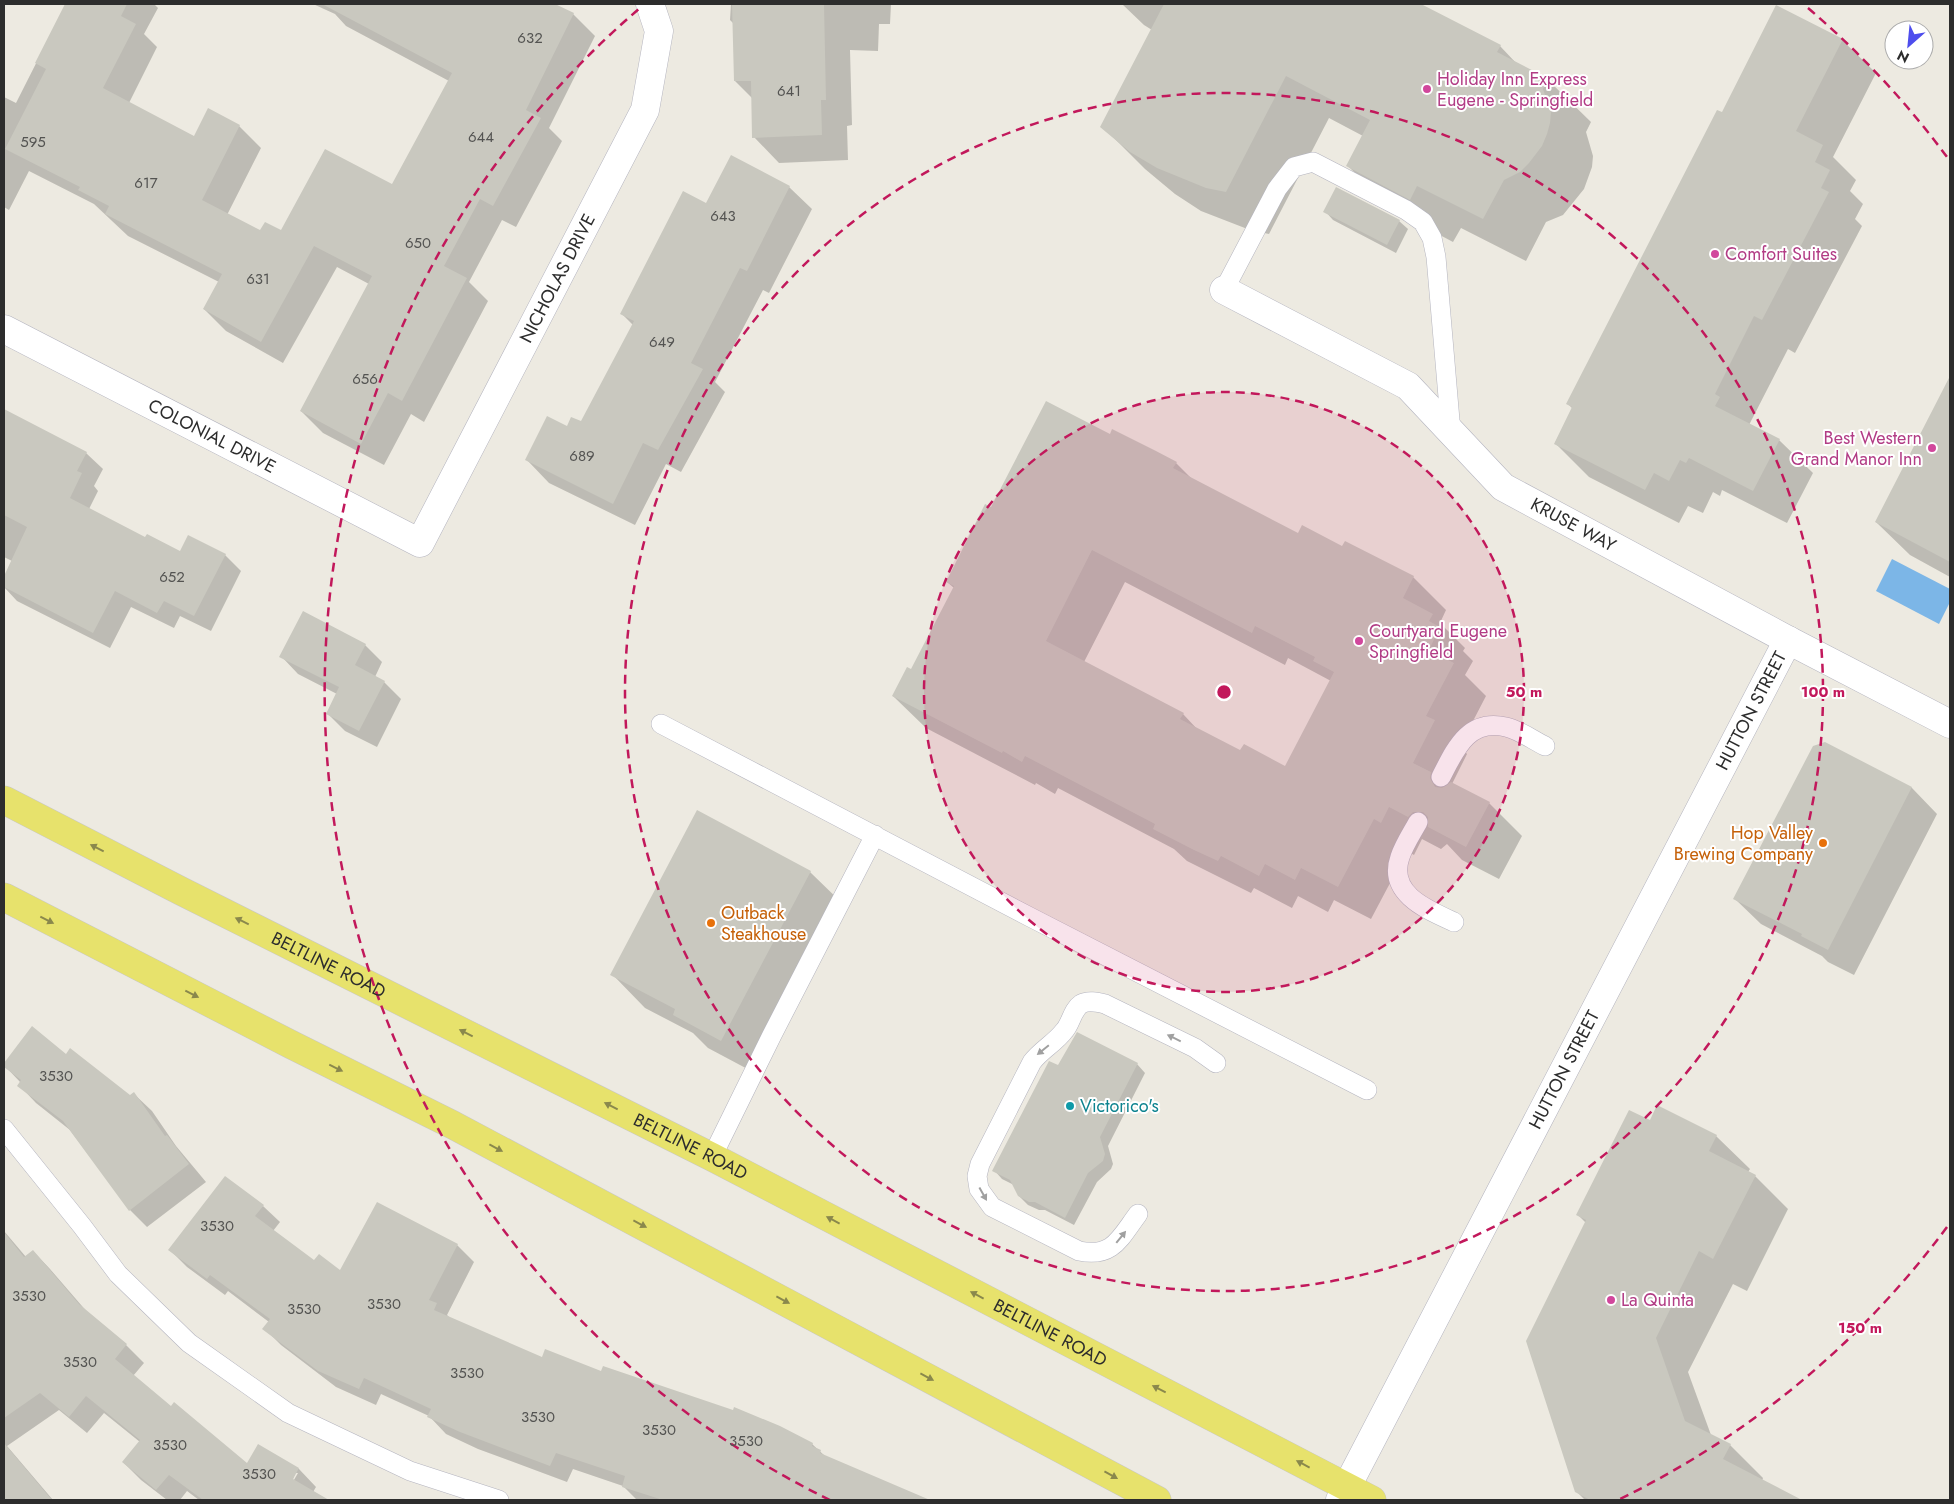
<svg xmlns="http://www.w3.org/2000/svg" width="1954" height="1504" viewBox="0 0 1954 1504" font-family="Jost,sans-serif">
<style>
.water{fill:#7cb6e7}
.shadow{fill:#0003;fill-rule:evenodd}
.building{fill:#c9c8bf;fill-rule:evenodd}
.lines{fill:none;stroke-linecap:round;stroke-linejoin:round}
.service-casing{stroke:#b4b4bf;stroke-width:20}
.minor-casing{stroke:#b4b4bf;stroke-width:29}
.primary-casing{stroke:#c8c8c8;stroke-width:29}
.service{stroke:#fff;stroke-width:19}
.minor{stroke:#fff;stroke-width:28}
.primary{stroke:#e7e26c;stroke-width:28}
.oneway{fill:#8a884c}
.oneway2{fill:#a0a0a0}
.ring{fill:none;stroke:#c2185b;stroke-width:2.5;stroke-dasharray:9 6}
.hotel-dot{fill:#d1479c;stroke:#fff;stroke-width:2}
.food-dot{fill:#e8710a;stroke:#fff;stroke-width:2}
.culture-dot{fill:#0f9aa8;stroke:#fff;stroke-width:2}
.labels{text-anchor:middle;stroke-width:4;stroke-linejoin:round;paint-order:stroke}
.number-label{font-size:15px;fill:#545452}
.hotel-label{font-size:18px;fill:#b23c85;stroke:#fff;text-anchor:start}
.street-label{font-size:18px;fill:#2d2d2d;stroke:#fff}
.food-label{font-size:18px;fill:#c56008;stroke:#fff;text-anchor:end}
.culture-label{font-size:18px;fill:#0d838f;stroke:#fff;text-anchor:start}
.centre{fill:#c2185b;stroke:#fff;stroke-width:2.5}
.ring-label{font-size:15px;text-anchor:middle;font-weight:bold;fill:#c2185b;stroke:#fff;stroke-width:4;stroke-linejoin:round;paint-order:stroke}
</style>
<rect width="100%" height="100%" fill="#edeae1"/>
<!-- water -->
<path class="water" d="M1892,559L1950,589V602L1939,624L1876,591Z"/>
<!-- shadow -->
<path class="shadow" d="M66,4H154L158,8L144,34L157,47L129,103L194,138L239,126L261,148L227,215L260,231L281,232L393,186L449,81L346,26L335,14L313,4H552L573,14L595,36L549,128L562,141L516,227L502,220L469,282L488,301L424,422L411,414L384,465L323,433L301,411L369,284L337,267L283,363L226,331L204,309L219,282L128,236L94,204L29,171L9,210L4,207V97L16,103Z
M731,4H891L890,24H879L878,51L850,50L852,125L847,126L848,160L779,163L754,137L752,98L735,81L734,24L730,20Z
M1122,4H1408L1500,46L1517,64L1548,80L1591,122L1586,132L1593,156L1592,167L1584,189L1563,215L1546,222L1526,261L1461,228L1453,242L1391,209L1348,166L1363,136L1329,118L1269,234L1250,230L1201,211L1175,194L1145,169L1102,126L1152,30L1144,25Z
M1842,40L1876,73L1833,157L1856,180L1850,191L1863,204L1855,219L1862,226L1795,353L1788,349L1749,425L1779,440L1813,473L1787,523L1722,490L1720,496L1713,492L1703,513L1688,506L1679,523L1589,477L1555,443L1573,409L1568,404L1722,114Z
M789,187L812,209L769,293L763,290L715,382L725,392L681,472L666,464L635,525L549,483L527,460L567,427L581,423L633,325L621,313L706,204Z
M1325,211L1399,221L1408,229L1396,253L1333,220Z
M1950,379V577L1910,555L1876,522Z
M8,413L86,453L103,469L94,486L98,491L89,509L146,539L180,553L225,555L241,571L211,631L180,616L174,628L131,607L110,648L17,601L4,587V578L12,561L4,557V421Z
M1110,436L1176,463L1192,479L1298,535L1343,548L1345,543L1413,577L1446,610L1440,623L1465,648L1463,651L1473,661L1465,675L1486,696L1460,746L1467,754L1452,784L1489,803L1522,836L1499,879L1462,860L1447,844L1441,849L1422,839L1414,855L1407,851L1371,919L1334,900L1328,912L1298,896L1292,908L1254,888L1251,893L1187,861L1174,849L1058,788L1055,794L1036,783L1035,785L926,728L893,696L911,671L954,588L947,582L991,509ZM1125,582L1285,665L1288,658L1331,681L1286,767L1241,752L1198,730L1183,714L1084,662Z
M365,645L382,662L375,677L384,682L401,699L377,747L345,731L327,713L337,694L298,674L281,656Z
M1824,744L1912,788L1937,814L1854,975L1828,962L1822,956L1761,924L1735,899Z
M810,872L844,905L755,1073L708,1048L693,1033L645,1008L612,974Z
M33,1028L66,1055L130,1097L134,1094L152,1111L176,1146L206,1182L147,1227L130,1210L70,1130L36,1103L19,1085L21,1083L4,1065Z
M1137,1064L1145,1073L1108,1146L1113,1164L1111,1169L1097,1182L1074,1225L1045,1210H1039L1028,1205L1019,1196L1014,1185L1002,1179L994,1170L1059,1067Z
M1651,1121L1716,1136L1750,1169L1748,1172L1755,1176L1788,1209L1747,1291L1733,1284L1688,1372L1711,1435L1730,1445L1763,1478L1762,1481L1788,1495L1794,1500H1585L1576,1491L1586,1223L1578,1215Z
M263,1206L280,1222L273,1231L314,1262L340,1271L457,1245L474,1262L447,1315L450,1318L542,1359L602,1373L812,1444L826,1457L903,1500H637L623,1486L573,1469L567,1482L478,1449L446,1434L429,1416L381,1394L376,1405L336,1387L281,1345L264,1328L269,1322L228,1291L225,1295L187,1267L170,1250Z
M4,1231L26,1257L33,1251L50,1269L88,1313L126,1345L144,1363L133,1376L171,1407L247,1465L258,1446L299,1469L316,1487L313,1492L327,1500H199L187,1491L180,1500H167L141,1480L123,1462L140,1442L104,1413L87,1433L59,1410L7,1446L53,1500H4ZM295,1473H298L291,1485Z"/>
<!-- building -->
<path class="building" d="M65,4H127L121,16L136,24L103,88L194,136L208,108L240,125L202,200L260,230L265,222L281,230L325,149L392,184L452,73L322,4H555L574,13L526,110L541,118L493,206L480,199L444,266L467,278L402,401L388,393L361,444L300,411L372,276L314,246L261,342L203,309L222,274L105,214L109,206L78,190L80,187L5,149L46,69L35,63Z
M732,4H824L826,100H821L822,135L752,138L751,81H734Z
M1164,4H1421L1501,45L1497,52L1549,79L1543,89L1551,112L1550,123L1547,134L1542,146L1529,163L1520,172L1504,180L1483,219L1417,186L1410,200L1346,166L1370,120L1286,76L1226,192L1206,188L1157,168L1130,152L1100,127Z
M1776,5L1843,39L1796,131L1823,145L1815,162L1830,170L1821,188L1829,192L1762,320L1754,316L1715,394L1720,397L1715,406L1780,439L1753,491L1689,458L1686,463L1680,460L1669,481L1654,473L1645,490L1554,444L1572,407L1566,404L1717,110L1722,112Z
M731,155L790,186L747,271L740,268L691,363L703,369L658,450L643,443L613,504L525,460L547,416L567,426L571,417L581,421L634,321L620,314L683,191L706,203Z
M1336,187L1400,220L1387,245L1323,212Z
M1950,376V562L1875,522Z
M1046,401L1110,434L1112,429L1156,451L1177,462L1173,468L1298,533L1302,525L1342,546L1345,541L1414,576L1403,598L1433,614L1429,621L1440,627L1429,650L1454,663L1426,716L1435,720L1413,763L1431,772L1430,778L1435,787L1442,788L1451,782L1490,802L1466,847L1428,827V817L1423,812H1413L1408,817L1389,807L1381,823L1374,819L1338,887L1301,868L1295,880L1265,864L1259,876L1221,856L1218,861L1194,850L1153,829L1155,824L1025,756L1022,762L1003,751L1002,753L892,696L907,667L911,669L954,586L946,582L985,504L991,507ZM1092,550L1252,633L1255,626L1315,657L1313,661L1334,672L1285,766L1244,744L1240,750L1180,719L1184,713L1046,641Z
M4,409L87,452L77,471L82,473L70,498L145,537L147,534L180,551L188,535L226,554L194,616L164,601L157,613L115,591L93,633L4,587V576L27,527L4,515Z
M303,611L366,644L355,665L385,681L359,731L326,714L339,687L279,657Z
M1825,742L1912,787L1828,950L1801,936L1802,934L1733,899L1813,746Z
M697,810L811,871L721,1041L673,1015L675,1009L610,975Z
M32,1026L66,1054L70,1048L130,1095L134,1092L165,1136L167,1135L189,1164L129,1211L63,1121L17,1086L21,1080L4,1067V1063Z
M1077,1032L1138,1063L1100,1137L1105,1154L1103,1161L1088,1173L1065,1218L1035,1202H1029L1018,1196L1010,1180L992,1171L1049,1061L1058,1065Z
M1657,1105L1717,1135L1709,1151L1756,1175L1713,1259L1699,1251L1656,1338L1685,1421L1731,1444L1723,1459L1802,1500H1590L1575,1492L1526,1341L1586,1220L1576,1215L1629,1110L1650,1120Z
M225,1176L264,1205L255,1216L314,1260L319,1254L340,1270L377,1202L458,1244L429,1300L437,1303L434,1310L542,1357L545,1349L601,1371L603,1366L733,1410L734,1407L780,1426L813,1443L812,1446L821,1450L820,1453L930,1500H663L622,1487L625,1476L556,1453L550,1466L460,1432L427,1417L431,1409L364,1378L359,1389L318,1371L262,1329L270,1319L210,1275L207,1279L168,1250Z
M4,1232L24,1257L33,1250L79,1304L127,1344L115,1359L171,1406L174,1402L247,1463L258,1444L299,1468L293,1479L329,1500H203L169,1475L156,1490L122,1462L140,1440L86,1396L69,1417L40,1393L4,1418Z
M4,1443L52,1500H4Z"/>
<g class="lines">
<defs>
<path id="service" d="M1224,290L1277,189L1294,167L1313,162L1406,210L1423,222L1432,238L1436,257L1451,432
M661,724L1030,917L1367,1090
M1441,777C1455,750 1468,718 1506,727C1519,730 1533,740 1545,746
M1418,822C1412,833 1404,845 1400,857C1387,894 1428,910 1454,922
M4,1129L82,1226L118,1274L189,1343L288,1413L410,1471L499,1500
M712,1157L772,1035L875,835
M1138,1214C1120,1238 1113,1258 1079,1251L992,1207L979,1189L977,1176L980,1164L1032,1062C1041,1050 1055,1043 1064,1031C1071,1024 1072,1010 1081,1004C1088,1000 1097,1002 1105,1004L1195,1048L1216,1063"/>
<g id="minor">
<path id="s1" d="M1224,290L1408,386L1503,487L1788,640L1950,724"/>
<path id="s2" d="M4,329L420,543L645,110L659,31L650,4"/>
<path id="s3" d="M1340,1500L1788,640"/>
</g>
<g id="primary">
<path id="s4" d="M4,800L181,891L712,1157L1372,1500"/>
<path d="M4,897L292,1045L453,1125L1157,1500"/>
</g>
</defs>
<!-- service casing -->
<use href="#service" class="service-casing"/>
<!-- minor casing -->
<use href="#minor" class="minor-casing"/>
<!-- primary casing -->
<use href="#primary" class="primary-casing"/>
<!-- service -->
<use href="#service" class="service"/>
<!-- minor -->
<use href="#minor" class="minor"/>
<!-- primary -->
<use href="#primary" class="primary"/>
</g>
<!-- one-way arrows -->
<defs><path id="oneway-solid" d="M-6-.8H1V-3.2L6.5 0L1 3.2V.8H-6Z" transform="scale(1.25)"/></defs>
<g class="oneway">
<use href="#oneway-solid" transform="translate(97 848) rotate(-153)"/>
<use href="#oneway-solid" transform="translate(47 920) rotate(27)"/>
<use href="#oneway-solid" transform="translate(242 921) rotate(-154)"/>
<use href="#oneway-solid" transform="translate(192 994) rotate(27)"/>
<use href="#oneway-solid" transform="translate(466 1033) rotate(-153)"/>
<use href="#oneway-solid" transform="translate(336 1068) rotate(26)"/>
<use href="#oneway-solid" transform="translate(611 1106) rotate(-153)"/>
<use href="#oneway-solid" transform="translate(496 1148) rotate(28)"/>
<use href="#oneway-solid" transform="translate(833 1220) rotate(-152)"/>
<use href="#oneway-solid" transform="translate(640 1224) rotate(28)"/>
<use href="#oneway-solid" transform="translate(977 1295) rotate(-152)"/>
<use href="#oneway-solid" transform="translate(783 1300) rotate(28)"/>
<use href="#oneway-solid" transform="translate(927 1377) rotate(28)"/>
<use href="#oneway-solid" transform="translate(1159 1389) rotate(-153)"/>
<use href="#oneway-solid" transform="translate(1303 1464) rotate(-152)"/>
<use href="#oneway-solid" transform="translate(1111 1475) rotate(29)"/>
</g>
<g class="oneway2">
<use href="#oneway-solid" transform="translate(1174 1038) rotate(-154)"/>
<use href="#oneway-solid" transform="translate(1043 1050) rotate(141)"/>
<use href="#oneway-solid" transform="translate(983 1194) rotate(61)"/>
<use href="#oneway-solid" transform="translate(1121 1237) rotate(-51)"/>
</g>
<!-- distance rings -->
<circle cx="1224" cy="692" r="300" fill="#c2185b" fill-opacity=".12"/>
<g class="ring">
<circle cx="1224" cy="692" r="300"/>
<circle cx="1224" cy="692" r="599"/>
<path d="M1947 1227A899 899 0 0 1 1618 1500M830 1500A899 899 0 0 1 640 8M1808 8A899 899 0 0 1 1947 157"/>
</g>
<!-- markers -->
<g class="hotel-dot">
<circle cx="1427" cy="89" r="5"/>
<circle cx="1715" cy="254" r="5"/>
<circle cx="1932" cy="448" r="5"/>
<circle cx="1359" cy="641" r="5"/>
<circle cx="1611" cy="1300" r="5"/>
</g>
<g class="food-dot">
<circle cx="1823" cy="843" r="5"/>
<circle cx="711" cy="923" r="5"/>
</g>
<circle class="culture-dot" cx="1070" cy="1106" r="5"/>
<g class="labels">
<!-- number labels -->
<g class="number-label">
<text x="530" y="43">632</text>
<text x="789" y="96">641</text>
<text x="481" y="142">644</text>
<text x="33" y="147">595</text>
<text x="146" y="188">617</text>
<text x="723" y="221">643</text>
<text x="418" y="248">650</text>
<text x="258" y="284">631</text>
<text x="662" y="347">649</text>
<text x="365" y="384">656</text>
<text x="582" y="461">689</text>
<text x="172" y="582">652</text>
<text x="56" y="1081">3530</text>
<text x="217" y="1231">3530</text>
<text x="29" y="1301">3530</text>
<text x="384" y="1309">3530</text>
<text x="304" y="1314">3530</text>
<text x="80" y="1367">3530</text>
<text x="467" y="1378">3530</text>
<text x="538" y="1422">3530</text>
<text x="659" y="1435">3530</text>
<text x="746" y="1446">3530</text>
<text x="170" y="1450">3530</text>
<text x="259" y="1479">3530</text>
</g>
<!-- hotel labels -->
<g class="hotel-label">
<text x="1437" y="85">Holiday Inn Express<tspan x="1437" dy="21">Eugene - Springfield</tspan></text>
<text x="1725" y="260">Comfort Suites</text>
<text x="1922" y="444" text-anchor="end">Best Western<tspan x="1922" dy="21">Grand Manor Inn</tspan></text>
<text x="1369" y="637">Courtyard Eugene<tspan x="1369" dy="21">Springfield</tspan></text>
<text x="1621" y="1306">La Quinta</text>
</g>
<!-- street labels -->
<g class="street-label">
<text dy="6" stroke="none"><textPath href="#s2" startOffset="766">NICHOLAS DRIVE</textPath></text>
<text dy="6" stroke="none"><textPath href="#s2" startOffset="234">COLONIAL DRIVE</textPath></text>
<text dy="6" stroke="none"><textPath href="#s1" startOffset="426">KRUSE WAY</textPath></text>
<text dy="6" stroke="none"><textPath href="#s3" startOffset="890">HUTTON STREET</textPath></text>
<text dy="6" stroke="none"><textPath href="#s4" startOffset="364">BELTLINE ROAD</textPath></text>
<text dy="6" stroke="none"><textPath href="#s3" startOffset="485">HUTTON STREET</textPath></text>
<text dy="6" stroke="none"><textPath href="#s4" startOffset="769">BELTLINE ROAD</textPath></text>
<text dy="6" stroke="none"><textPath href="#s4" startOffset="1174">BELTLINE ROAD</textPath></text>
</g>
<!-- food labels -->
<g class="food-label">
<text x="1813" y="839">Hop Valley<tspan x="1813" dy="21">Brewing Company</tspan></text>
<text x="721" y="919" text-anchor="start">Outback<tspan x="721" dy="21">Steakhouse</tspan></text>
</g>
<!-- culture labels -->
<g class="culture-label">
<text x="1080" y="1112">Victorico's</text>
</g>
</g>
<circle cx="1224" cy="692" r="8" class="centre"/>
<g class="ring-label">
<text x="1524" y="697">50 m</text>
<text x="1823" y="697">100 m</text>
<text x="1860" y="1333">150 m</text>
</g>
<!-- border -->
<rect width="1954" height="1504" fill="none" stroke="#2d2d2d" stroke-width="10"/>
<!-- north arrow -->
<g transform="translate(1909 45) rotate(207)"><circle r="24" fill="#ffffff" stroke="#ababab"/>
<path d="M0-4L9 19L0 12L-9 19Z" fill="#4e4ded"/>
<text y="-8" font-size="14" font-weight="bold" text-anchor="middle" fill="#2d2d2d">N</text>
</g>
</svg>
